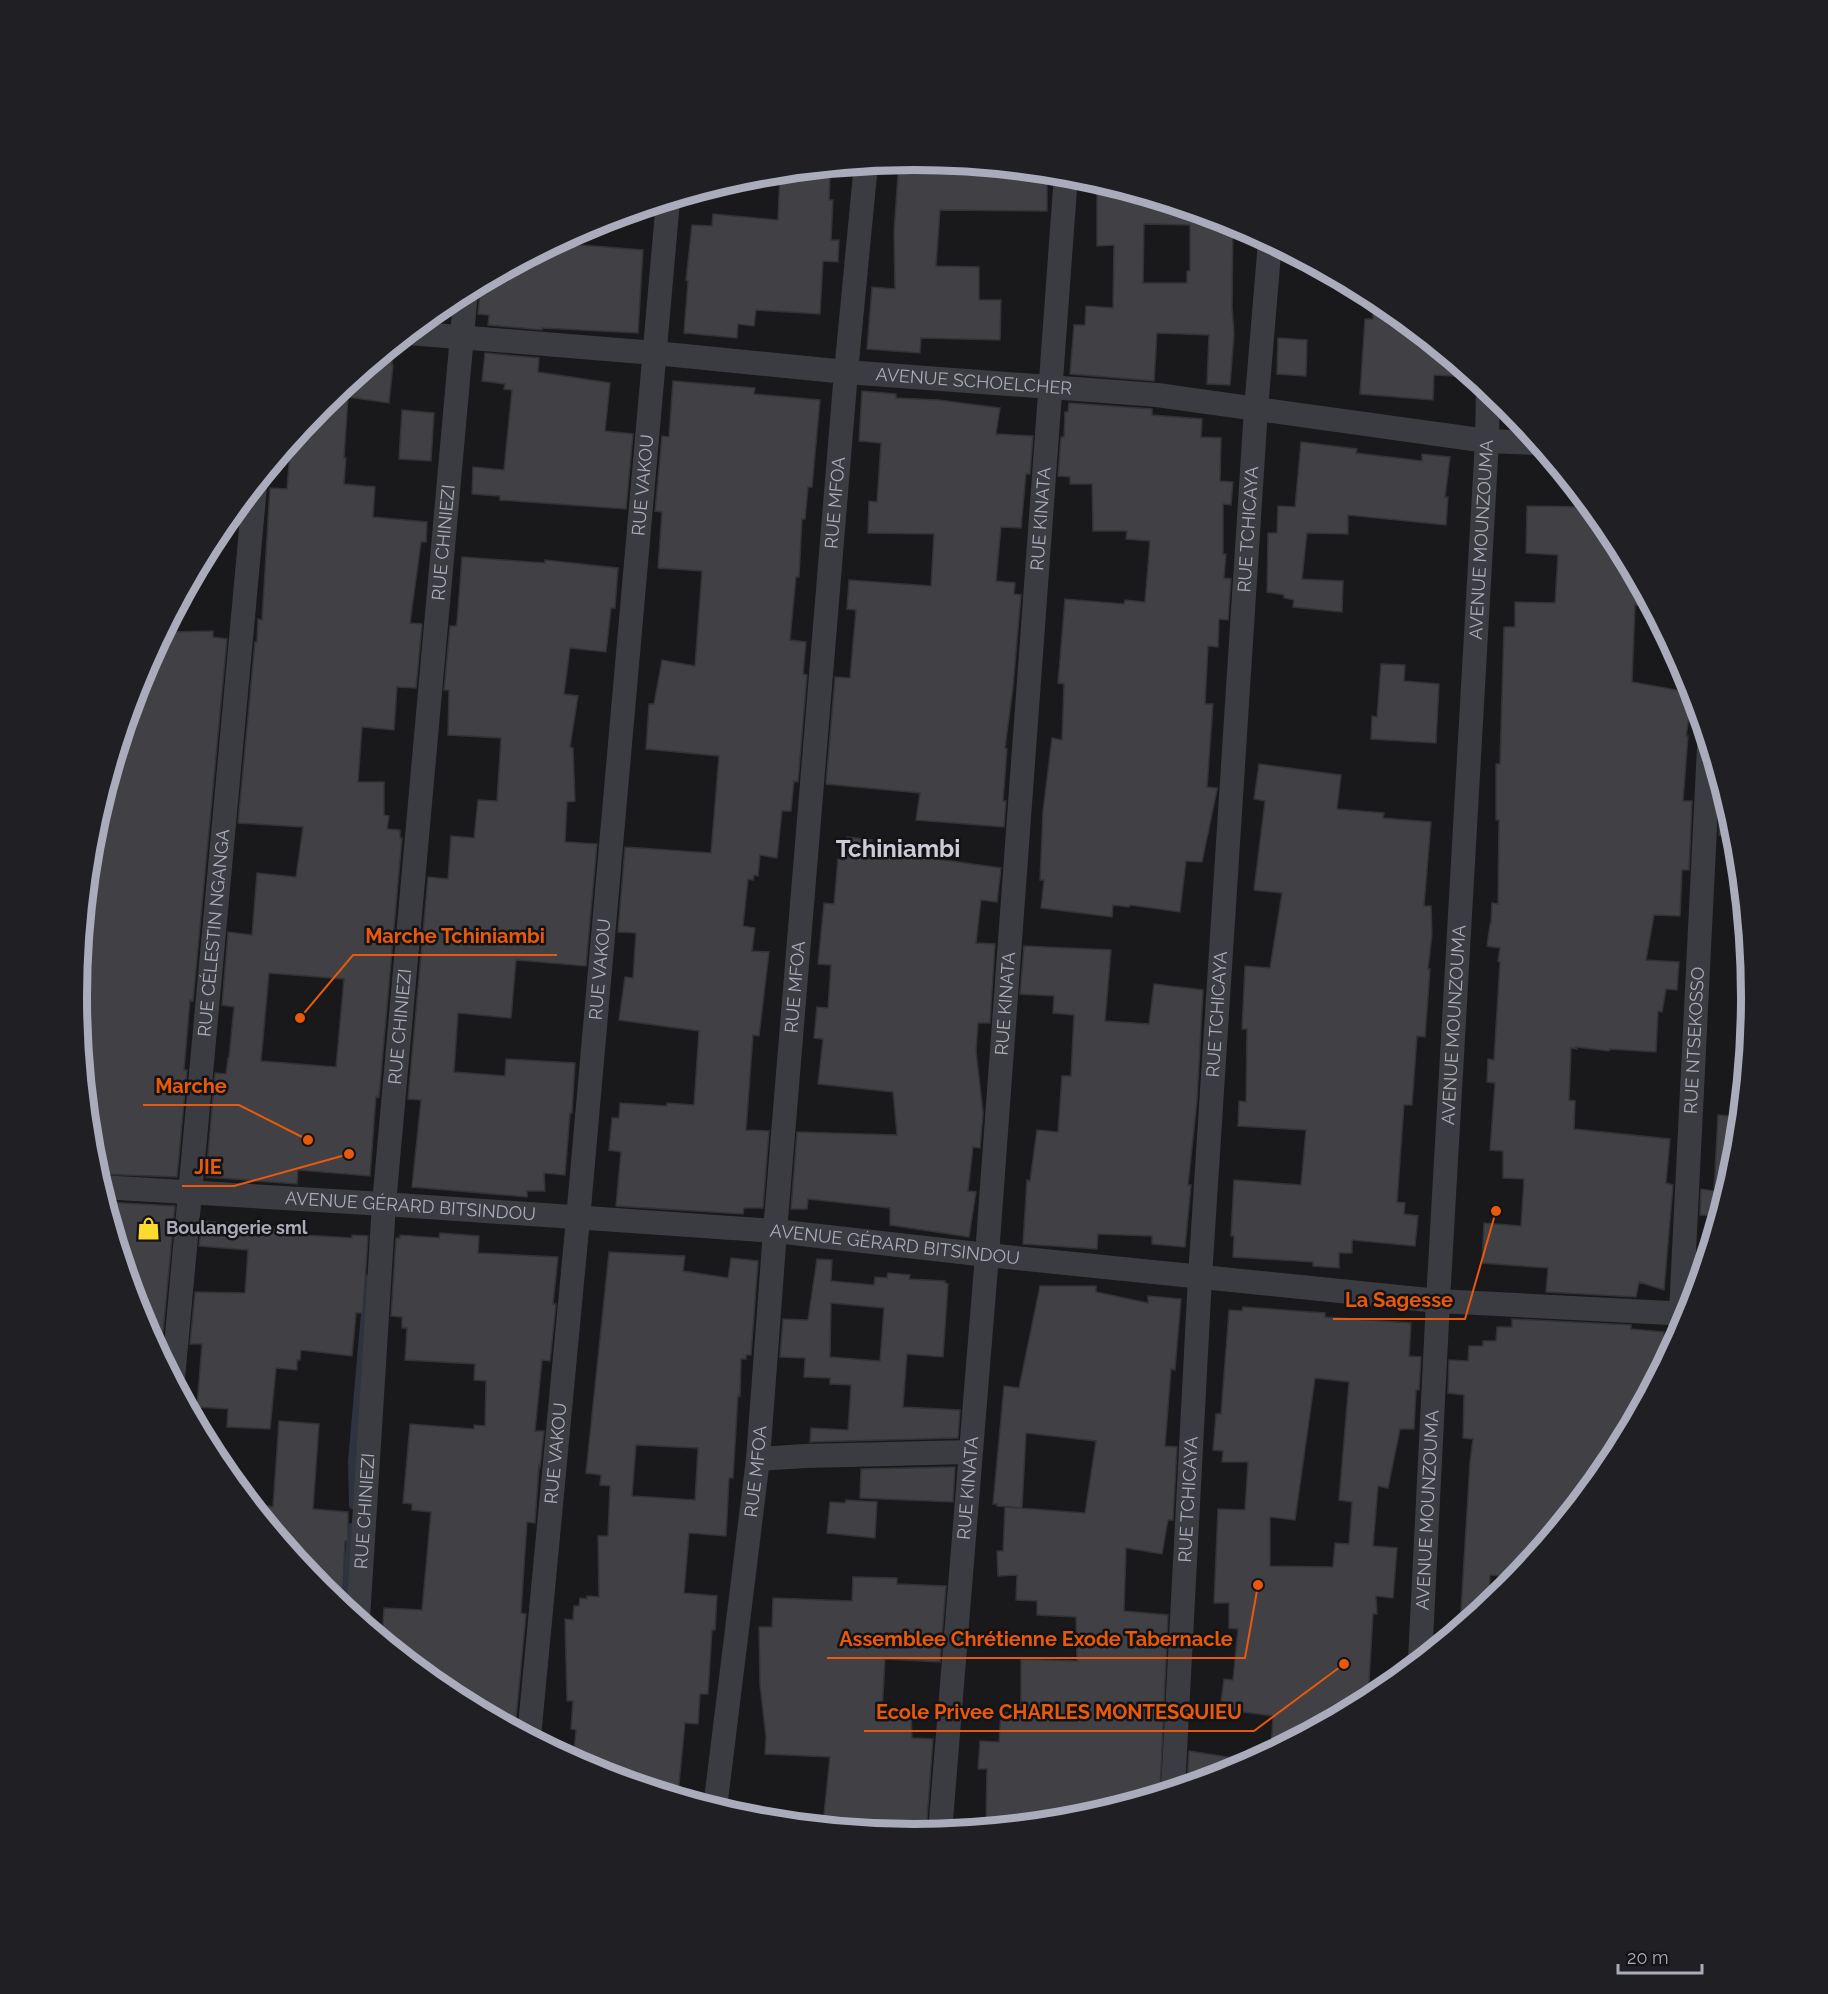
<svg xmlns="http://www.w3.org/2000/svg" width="1828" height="1994" viewBox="0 0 1828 1994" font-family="Raleway,sans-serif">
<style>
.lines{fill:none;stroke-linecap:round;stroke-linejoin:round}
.stream{stroke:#2d3440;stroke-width:8}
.building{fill:#404045;stroke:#333237;stroke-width:1.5;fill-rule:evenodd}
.minor{stroke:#3b3b42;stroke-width:24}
.labels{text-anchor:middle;stroke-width:5;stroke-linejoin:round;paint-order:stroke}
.street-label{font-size:18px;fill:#aaacbb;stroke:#141316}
.poi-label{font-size:18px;font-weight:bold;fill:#aaacbb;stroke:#141316;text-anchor:start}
.district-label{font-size:24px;font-weight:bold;fill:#cbccd7;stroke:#141316}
.rim{fill:none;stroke:#aaacbb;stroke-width:8}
.leader{fill:none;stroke:#e8590c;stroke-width:2}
.callout-dot{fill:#e8590c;stroke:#141316;stroke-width:2}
.callout-label{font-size:20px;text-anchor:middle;font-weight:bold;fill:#e8590c;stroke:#141316;stroke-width:5;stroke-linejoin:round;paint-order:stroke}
</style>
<rect width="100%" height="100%" fill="#19181b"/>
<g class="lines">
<!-- stream -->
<path class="stream" d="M353,1505L352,1461L368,1279
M344,1607L352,1527"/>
</g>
<!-- building -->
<path class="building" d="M914,160L977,166V173L1047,174V211L940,210L936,266L979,267V300H1001L1000,340L921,338L920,353L867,349L872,287L895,289L894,232L899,161Z
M780,173L830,176L829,200H833L831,240H839L838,262L823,261L820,314L756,310L754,326L738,324L737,338L684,333L688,281L686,280L692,225L712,226L713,214L778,220Z
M1097,182L1233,223L1232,307L1234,334L1230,385L1207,384L1209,335L1157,333L1154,381L1070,374L1074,325H1085L1086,306L1113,308L1114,245L1097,246ZM1144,224L1190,225V271H1187V283H1143Z
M556,243L643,250L638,333L542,328V330L488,325L489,315L478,314L480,292L479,285Z
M1373,297L1380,301L1473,377L1434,375L1433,400L1360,394L1365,319H1373Z
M1278,338L1307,340L1306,376L1277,374Z
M392,347V365H393L389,403L348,397L344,458H346L344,484L375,487L373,517L427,522L426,542H421L410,623L422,624L416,688L397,687L394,730L362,727L358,782H384V815L389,816L387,829L400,830V838H402L379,1097L376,1096L370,1176L298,1170L297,1184L206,1177L215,1073L226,1074L228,1058H229L234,1007L222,1005L228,932L252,935L257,873L296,877L303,827L238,823L255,642H257L258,619L262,620L270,488L287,489L290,452L295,453L296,436L322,405ZM269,973L344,979L336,1067L261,1061Z
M485,353L539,358L538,372L610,383L605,431L633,434L626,509L500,500V496L472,494L473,467L504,470L512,390L504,389L505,384L482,381Z
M673,381L755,388L754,394L820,400L812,487H808L805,519H802L799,577H796L790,640L806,642L803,674L807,675L798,782L794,781L791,811H782L777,858L760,855L758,876L754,875L753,880L748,879L743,926L755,928L752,951L769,952L759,1036L753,1035L746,1130L769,1131L763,1208H744L743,1214L616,1206L621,1152L609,1150L612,1118H619L620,1103L667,1106V1103L694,1105L699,1031L619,1020L625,977L633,978L636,933L618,932L625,847L711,853L719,756L646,749L649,704H654L662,660L695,666L702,571L658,568L662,512L655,511L662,436L669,437Z
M862,391L896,394V398L938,400L1000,408L996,434L1033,436L1030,474H1026L1021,528L1001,527L996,581L1015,583L1014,594L1021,595L1013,687L1005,748L1007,749L1003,801H1006L1004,827L916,820L920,793L826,784L835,677L850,678L856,610L847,609L849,580L931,586L934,534L868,533L869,501L877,502L881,443L859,441Z
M1069,403L1152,409V415L1202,419L1201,437L1221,438L1220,481L1233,482L1231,505L1223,504V554H1226L1224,578L1231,579L1228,620L1219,619L1218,647L1208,646L1205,704H1213L1207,787L1217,788V790L1202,862L1186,861L1180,912L1130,905L1129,907L1113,905L1112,917L1041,908L1044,880H1040L1043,811L1052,738L1062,740L1064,684L1058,683L1065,599L1124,604L1125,600L1145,602L1150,541L1126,539L1127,531H1093L1092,484H1070V477L1058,476L1061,437H1064L1065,412H1068Z
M402,410L434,413L431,461L399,459Z
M1301,442L1357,449L1356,453L1422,461V454L1450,457L1445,497H1448L1446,525L1348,515V534L1307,533L1302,579L1343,581L1342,612L1293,607L1294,600L1284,598V595L1267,592L1268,533H1277L1278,506L1295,507Z
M1527,506L1590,507L1611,532L1650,607L1635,605L1632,682L1693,693L1686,736H1688L1683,801H1692L1689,870H1682L1680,916L1654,915L1646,960L1679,962L1677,990L1666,989L1662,1012L1658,1011L1656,1052L1610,1049L1609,1051L1576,1047L1577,1049L1571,1048L1569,1100L1575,1101L1574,1129L1670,1139L1666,1183L1673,1185L1664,1290L1639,1282L1636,1297L1546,1292L1548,1268L1482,1263L1484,1223L1521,1226L1524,1179L1503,1178V1151L1490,1150L1495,1083L1487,1082L1488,1059L1494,1060L1500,962L1498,961L1500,948L1487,946L1490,924H1491L1492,903L1498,904L1499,820H1496V764H1500L1504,627H1515V602L1555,603L1558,555L1526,553Z
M462,557L545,563V560L618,568L615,608H611L606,652L570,648L564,694L578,696L570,747L573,748L575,801L567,802L565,842L597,844L586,966L516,960L511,1018L458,1013L454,1072L505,1076L506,1059L575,1063L572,1113H570L565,1175L544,1173L545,1191H527V1197L412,1187L421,1100L408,1099L428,877L448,879L451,836L474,838L478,800L497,801L501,738L448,735L449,690H444L450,626H456L457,622Z
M213,631V637L227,639L193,1001L190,1000L184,1070H187L177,1177L97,1174L93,1160L76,997L83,934L91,935L94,881H88L93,833L128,718L139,719L143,671L164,632Z
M1381,664L1405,665L1404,681L1439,684L1436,743L1371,739L1372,716L1377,717Z
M1259,764L1341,775L1337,809L1384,813L1383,818L1431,822L1424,906H1431L1432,934L1428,969H1430L1425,1037L1417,1036L1412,1105H1404L1397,1202L1405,1203L1404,1214L1418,1216L1415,1246L1352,1240V1253H1339V1268L1313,1266V1262L1233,1257L1234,1236H1231L1234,1180L1301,1185L1306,1130L1238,1126L1239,1101L1246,1102L1247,1029H1242L1245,966L1270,968L1282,893L1254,890L1265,801L1254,799Z
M1720,803H1726L1736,837L1719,835Z
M847,837L872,840L871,850L1001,868L997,902L981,900L976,943L995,944L990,1023H978L976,1051L983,1113L980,1148L973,1147L968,1191L976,1192L969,1237L890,1225V1208L808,1199L807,1209H791L797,1132L897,1135L893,1092L818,1084L823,1039L814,1038L817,1007L828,1008L831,965L818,964L824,903L834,904L838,859L844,860Z
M1024,946L1111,950L1105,1021L1149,1024L1154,984L1203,990L1197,1101L1188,1185H1191L1185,1247L1152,1244V1236L1098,1234L1097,1249L1023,1244L1027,1180L1030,1181L1037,1130L1058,1132L1062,1076H1071L1074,1015L1053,1013L1054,996L1020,994Z
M1718,1115L1740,1117L1735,1161L1718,1216L1700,1215L1701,1189L1714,1191Z
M105,1202L175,1206L162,1343H154L140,1317Z
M202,1221L289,1228L288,1234L352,1238V1235L368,1236L363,1313H356L352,1356L301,1350L300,1360H297V1370L276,1368L270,1429L227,1427L228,1409L197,1407L202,1344H190L195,1292L245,1293L248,1250L199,1246Z
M440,1233L479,1236L478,1253L558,1257L553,1304H556L550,1361L542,1360L535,1431H544L540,1467L539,1466L535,1523L527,1522L521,1613L526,1614L515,1729L448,1693L382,1639L384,1608L422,1610L431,1512L412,1510V1504L403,1503L410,1424L474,1429V1425L485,1426L486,1381L474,1380L475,1364L405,1360L407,1328H402V1317L391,1316L396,1238H400V1235L439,1238Z
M609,1252L685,1256L683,1271L728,1278L731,1258L758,1261L751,1355H746V1359H741L740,1396L738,1395L733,1478H729L726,1536L689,1533L684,1593L717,1596L715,1630H712L708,1694H700L698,1724L685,1723L678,1794L665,1792L593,1771L577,1762L578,1751H574L576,1730L571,1729L573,1701H567L565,1619L573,1620L574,1606H579L580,1598L587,1599V1596L599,1597L598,1536H608L610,1486L600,1485L601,1475L586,1473ZM636,1445L698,1448L695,1500L632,1496Z
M817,1259L832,1260L831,1281L874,1285L875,1277L887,1278L888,1273L910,1275L909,1279L945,1281V1283L948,1284L943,1357L907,1354L903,1407L960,1410L958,1438L810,1442L811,1428L848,1430L851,1385L830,1384V1378L804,1377L805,1358L780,1357L783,1319L808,1320ZM831,1303L884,1308L880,1361L830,1357Z
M1040,1286H1096V1292L1148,1303V1296L1181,1299L1175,1370L1171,1369L1165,1446L1177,1447L1173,1520H1168L1162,1554L1126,1548L1124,1611L1168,1615L1160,1793L1077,1818L986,1827L987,1769H978L980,1741L999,1742L1001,1712L1021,1714V1659L1077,1661L1076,1617L1037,1615V1601L1016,1600L1017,1575L998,1576L997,1551H1003L1005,1507L1085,1513L1096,1441L1026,1433L1022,1508L997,1506V1504H993L1004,1386L1019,1388Z
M1243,1307L1325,1313V1317L1411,1323L1409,1356L1421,1357L1419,1390H1416L1414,1429H1400L1388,1488L1378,1486L1373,1546L1397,1548L1393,1598L1376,1596L1377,1614H1373L1368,1699L1271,1751L1273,1716L1220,1709L1224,1679L1233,1680L1238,1629L1229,1628V1603H1214L1218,1509L1245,1510L1248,1462H1222L1223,1451L1213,1450L1216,1414H1221L1229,1310L1242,1311ZM1315,1378L1349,1382L1339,1500L1352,1502L1349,1544L1335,1543L1333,1567L1270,1566V1517L1295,1520Z
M1512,1319L1631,1325V1329L1664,1332L1662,1365L1610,1463L1516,1577L1490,1575L1489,1603L1460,1627L1470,1462L1473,1439L1463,1438L1464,1395L1448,1393L1449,1360L1468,1361L1469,1346H1483V1341H1496L1497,1327H1512Z
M279,1421L319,1424L313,1509L348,1512V1541H345L343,1589L321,1588L266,1521L267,1506L273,1507Z
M955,1467L953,1502L860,1498L861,1469Z
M846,1500L877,1502L875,1538L827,1533L830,1502L845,1503Z
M853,1577L897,1578V1584L946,1586L940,1662L885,1659L882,1713H911L912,1738L933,1739L926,1833L914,1834L823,1824L830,1757L765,1754L766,1737L760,1685L759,1627H772L773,1598L852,1601Z
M1189,1751L1252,1761L1234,1771L1187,1785Z"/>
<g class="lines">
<!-- minor -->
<g class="minor">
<path id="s1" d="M409,333L655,353L846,372L1157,395L1487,441L1538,443"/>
<path id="s2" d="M101,1187L384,1204L775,1231L987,1255L1438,1301L1689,1314"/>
<path id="s3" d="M1680,1332L1709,747"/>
<path id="s4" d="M173,1378L255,486"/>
<path d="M758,1459L805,1456L970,1452"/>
<path id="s5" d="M358,1619L384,1204L466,291"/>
<path id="s6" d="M1420,1660L1438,1301L1487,441L1488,390"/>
<path id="s7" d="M529,1737L578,1219L668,201"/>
<path id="s8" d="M1173,1789L1200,1277L1256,409L1270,242"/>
<path id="s9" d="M715,1808L758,1459L775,1231L846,372L866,164"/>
<path id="s10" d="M940,1832L987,1255L1066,175"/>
</g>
</g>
<!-- icons -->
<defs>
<symbol id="shop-bare" viewBox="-9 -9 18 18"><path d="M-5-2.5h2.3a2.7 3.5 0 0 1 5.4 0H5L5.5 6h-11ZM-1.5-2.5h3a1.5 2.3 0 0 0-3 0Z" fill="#fcdb2e" stroke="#141316" stroke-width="2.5" paint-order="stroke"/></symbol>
</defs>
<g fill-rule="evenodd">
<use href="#shop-bare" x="132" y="1212" width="33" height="33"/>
</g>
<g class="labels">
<!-- street labels -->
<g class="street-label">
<text dy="6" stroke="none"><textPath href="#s1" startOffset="567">AVENUE SCHOELCHER</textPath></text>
<text dy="6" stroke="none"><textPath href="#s7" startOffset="1257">RUE VAKOU</textPath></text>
<text dy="6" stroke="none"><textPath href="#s9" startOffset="1311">RUE MFOA</textPath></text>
<text dy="6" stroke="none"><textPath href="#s10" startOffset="1317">RUE KINATA</textPath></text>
<text dy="6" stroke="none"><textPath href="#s8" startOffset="1262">RUE TCHICAYA</textPath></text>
<text dy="6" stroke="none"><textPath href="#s6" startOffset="1122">AVENUE MOUNZOUMA</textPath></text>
<text dy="6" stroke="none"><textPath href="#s5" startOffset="1080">RUE CHINIEZI</textPath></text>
<text dy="6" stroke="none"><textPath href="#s4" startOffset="447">RUE CÉLESTIN NGANGA</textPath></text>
<text dy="6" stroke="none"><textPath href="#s7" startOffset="771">RUE VAKOU</textPath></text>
<text dy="6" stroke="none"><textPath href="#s9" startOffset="825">RUE MFOA</textPath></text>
<text dy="6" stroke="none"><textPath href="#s10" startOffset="831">RUE KINATA</textPath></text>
<text dy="6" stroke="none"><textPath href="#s8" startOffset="776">RUE TCHICAYA</textPath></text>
<text dy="6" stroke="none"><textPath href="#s6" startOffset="636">AVENUE MOUNZOUMA</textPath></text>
<text dy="6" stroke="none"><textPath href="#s5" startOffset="594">RUE CHINIEZI</textPath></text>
<text dy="6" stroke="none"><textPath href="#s3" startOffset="292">RUE NTSEKOSSO</textPath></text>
<text dy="6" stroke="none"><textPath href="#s2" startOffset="310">AVENUE GÉRARD BITSINDOU</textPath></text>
<text dy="6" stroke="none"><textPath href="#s2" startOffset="796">AVENUE GÉRARD BITSINDOU</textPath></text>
<text dy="6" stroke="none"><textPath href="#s7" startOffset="285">RUE VAKOU</textPath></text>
<text dy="6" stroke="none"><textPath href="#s9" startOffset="339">RUE MFOA</textPath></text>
<text dy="6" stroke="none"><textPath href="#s10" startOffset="345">RUE KINATA</textPath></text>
<text dy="6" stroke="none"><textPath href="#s8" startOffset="290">RUE TCHICAYA</textPath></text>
<text dy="6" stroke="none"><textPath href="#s6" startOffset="150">AVENUE MOUNZOUMA</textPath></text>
<text dy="6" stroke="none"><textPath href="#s5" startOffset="108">RUE CHINIEZI</textPath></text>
</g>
<!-- poi labels -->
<g class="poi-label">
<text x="166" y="1234">Boulangerie sml</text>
</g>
<!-- district labels -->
<g class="district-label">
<text x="898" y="857">Tchiniambi</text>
</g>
</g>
<!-- crop -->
<path d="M0 0H1828V1994H0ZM87 997a827 827 0 1 1 1654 0a827 827 0 1 1-1654 0Z" fill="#201f23" fill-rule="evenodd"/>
<path class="rim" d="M87 997a827 827 0 1 1 1654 0a827 827 0 1 1-1654 0Z"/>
<!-- callouts -->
<path class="leader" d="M300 1018L353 955H557M308 1140L239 1105H143M349 1154L234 1186H182M1496 1211L1465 1319H1333M1258 1585L1245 1658H827M1344 1664L1254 1731H864"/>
<g class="callout-dot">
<circle cx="300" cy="1018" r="6"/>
<circle cx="308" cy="1140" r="6"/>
<circle cx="349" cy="1154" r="6"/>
<circle cx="1496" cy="1211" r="6"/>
<circle cx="1258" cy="1585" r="6"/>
<circle cx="1344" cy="1664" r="6"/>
</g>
<g class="callout-label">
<text x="455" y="943">Marche Tchiniambi</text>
<text x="191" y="1093">Marche</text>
<text x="208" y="1174">JIE</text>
<text x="1399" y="1307">La Sagesse</text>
<text x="1036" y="1646">Assemblee Chrétienne Exode Tabernacle</text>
<text x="1059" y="1719">Ecole Privee CHARLES MONTESQUIEU</text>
</g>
<!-- scale -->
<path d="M1618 1964v9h84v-9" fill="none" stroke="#aaacbb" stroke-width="3"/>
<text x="1627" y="1964" font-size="18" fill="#aaacbb" stroke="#141316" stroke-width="4.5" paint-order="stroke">20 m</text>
</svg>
